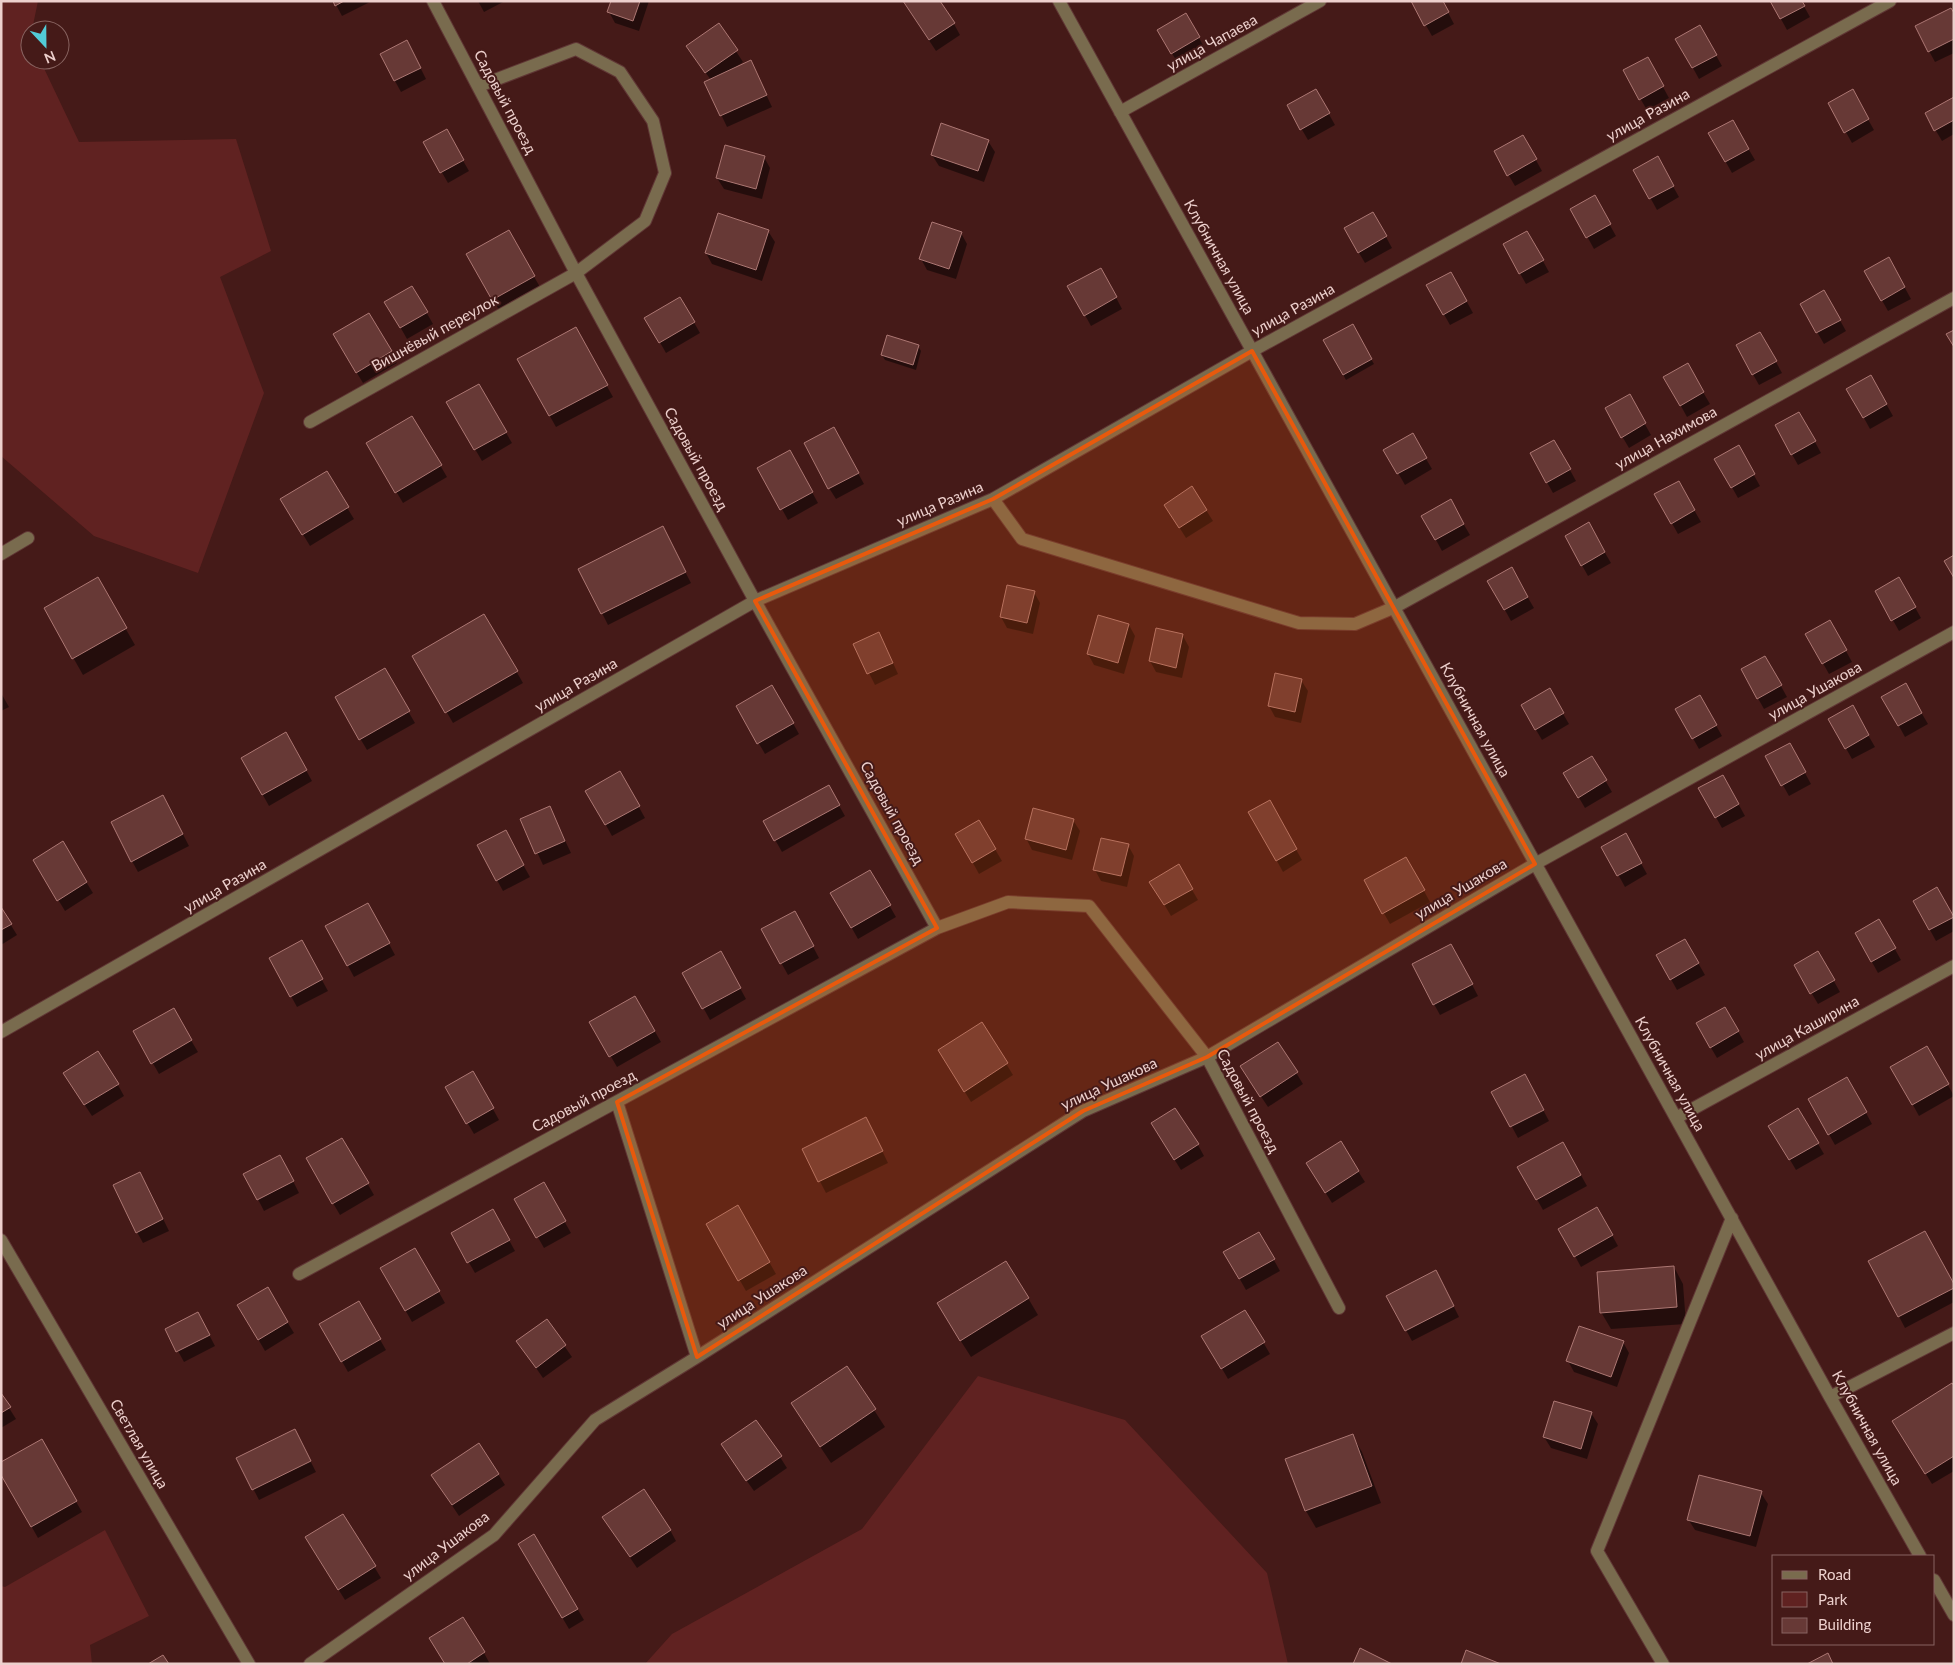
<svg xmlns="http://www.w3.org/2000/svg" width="1955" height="1665" viewBox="0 0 1955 1665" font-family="Lato,sans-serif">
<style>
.green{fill:#602221}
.shadow{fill:#0007}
.building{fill:#673936;stroke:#ac7773}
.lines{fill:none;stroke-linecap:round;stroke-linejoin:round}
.minor-casing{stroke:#603735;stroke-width:14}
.minor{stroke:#796b4e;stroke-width:12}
.marked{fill:#e8590c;fill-opacity:0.2;stroke:#e8590c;stroke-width:4;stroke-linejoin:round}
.labels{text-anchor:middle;stroke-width:4;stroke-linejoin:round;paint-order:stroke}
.street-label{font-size:15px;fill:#edd0cd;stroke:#451a18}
</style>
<rect width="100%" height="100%" fill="#451a18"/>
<!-- green -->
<path class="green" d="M1,1H38L32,30H30V60H40L79,142L236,139L271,251L220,277L264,393L198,573L94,536L1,456Z
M978,1376L1125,1420L1267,1573L1288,1664H645L672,1634L862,1529Z
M105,1530L149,1616L90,1645L92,1664H1V1586L5,1587Z"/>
<!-- shadow -->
<path class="shadow" d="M334,1H372L342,16Z
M478,1H505L484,12Z
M612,1H649L639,31L615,23L609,12Z
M903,1L954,24L960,35L936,51Z
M1412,1H1442L1454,24L1432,36Z
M1771,1H1801L1810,17L1787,30Z
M1186,14L1205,49L1179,65L1158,30Z
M1954,15V53L1935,62L1929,51Z
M719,25L743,62L736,67V68L756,73L772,107L727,127L706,83L711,80L694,57Z
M1700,27L1722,66L1699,79L1677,39Z
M413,53L426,79L401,92L395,81Z
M1647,58L1669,98L1647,110L1624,71Z
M1316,91L1335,125L1308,140L1288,106Z
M1852,91L1874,130L1852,143L1830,104Z
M1954,98V134L1942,141L1926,114Z
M1732,121L1755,160L1732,173L1710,134Z
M446,131L469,171L448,183L425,143Z
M1523,137L1542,171L1515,186L1495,152Z
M988,141L995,152L984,182L939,166L932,155Z
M764,157L770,168L762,199L724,189L717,178Z
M1657,158L1679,197L1657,210L1635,170Z
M1594,197L1616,236L1594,249L1572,209Z
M1373,213L1392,248L1365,263L1345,229Z
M768,231L775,242L762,281L712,264L706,253Z
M508,232L540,287L499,310L468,255Z
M1527,232L1549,272L1526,284L1504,245Z
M961,233L967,244L956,279L927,270L921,259Z
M1889,259L1911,299L1888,311L1866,272Z
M1451,273L1473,313L1450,325L1428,286Z
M1107,280L1122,309L1091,326L1069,286Z
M412,287L433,324L407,339L386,302Z
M1824,292L1846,331L1824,344L1801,304Z
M680,298L700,333L666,353L646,318Z
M368,314L397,363L363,383L334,335Z
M1352,326L1374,364L1346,380L1325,341Z
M575,329L613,397L556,427L518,360Z
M1760,333L1782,373L1759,385L1737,346Z
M918,346L921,351L916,370L885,360L882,355Z
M1687,365L1710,404L1687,417L1665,377Z
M1871,377L1893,416L1870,429L1848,389Z
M478,385L512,443L482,461L448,403Z
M1629,396L1651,435L1629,448L1606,409Z
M1799,413L1821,453L1798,465L1776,426Z
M412,417L447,477L403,503L368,444Z
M1412,435L1432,469L1405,485L1385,450Z
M839,438L864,484L836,499L829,488Z
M1554,441L1576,481L1553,493L1531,454Z
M1738,447L1760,486L1738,498L1716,459Z
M790,452L818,503L788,520L759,468Z
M326,473L354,519L310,546L282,500Z
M1678,482L1701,522L1678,534L1656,495Z
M1450,501L1470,535L1442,551L1423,516Z
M1206,510L1213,521L1186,538L1172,516Z
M1588,524L1611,563L1588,576L1566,537Z
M668,539L691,583L608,625L580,569Z
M1511,569L1534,608L1511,621L1489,581Z
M97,579L135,645L83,675L45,608Z
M1899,579L1921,618L1899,631L1877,592Z
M1034,592L1040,603L1033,634L1007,628L1001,617Z
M484,615L523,683L453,723L414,656Z
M1830,622L1852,662L1829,674L1807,635Z
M1129,625L1135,636L1124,674L1094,665L1088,654Z
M1157,630L1183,636L1189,647L1182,678L1156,672L1150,661Z
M855,645H885L898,674L875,685Z
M1765,657L1787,697L1764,709L1742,670Z
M384,670L415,723L367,750L336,698Z
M1301,680L1308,691L1301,723L1275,717L1269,706Z
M1905,685L1928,724L1905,737L1883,697Z
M772,686L799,734L765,754L737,706Z
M1549,690L1569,724L1542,740L1522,706Z
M1,693L9,707L1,711Z
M1700,697L1722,736L1699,749L1677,710Z
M1852,707L1875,747L1852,759L1830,720Z
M286,734L312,781L269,806L242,758Z
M1789,744L1811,784L1789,796L1767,757Z
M1592,758L1612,792L1585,808L1565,774Z
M620,773L645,818L612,836L587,791Z
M1723,776L1745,816L1722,828L1700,789Z
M828,786L845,816L782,852L765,822Z
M1269,802L1302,860L1283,872L1250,812Z
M169,807L189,846L138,872L132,861Z
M549,807L571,853L543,865L522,819Z
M1073,820L1080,831L1072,860L1032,850L1026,838Z
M979,822L1002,861L979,874L957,834Z
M1625,835L1647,874L1625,887L1603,847Z
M62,843L93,893L65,911L34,860Z
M511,843L530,877L503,891L497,880Z
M1128,845L1134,856L1127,887L1101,881L1095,870Z
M1406,858L1430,902L1390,924L1365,880Z
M1178,866L1198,900L1171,916L1151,882Z
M870,872L896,917L858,939L832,893Z
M1937,889L1954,919V931L1936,941L1914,901Z
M1,909L17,935L1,945Z
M374,916L395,955L354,977L327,927Z
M1879,921L1901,960L1878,973L1856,933Z
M801,924L819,958L788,975L763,930Z
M1685,940L1705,975L1677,990L1658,956Z
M307,953L328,991L297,1007L291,996Z
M721,953L746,999L710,1020L684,973Z
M1818,953L1840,992L1818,1004L1795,965Z
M1457,956L1478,996L1440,1015L1434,1004Z
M635,997L661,1042L617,1067L591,1022Z
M1725,1008L1744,1042L1717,1058L1697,1024Z
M173,1010L198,1052L159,1074L135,1032Z
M982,1024L1013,1075L971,1102L946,1061Z
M1278,1043L1303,1084L1268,1107L1248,1077Z
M1927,1047L1954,1096L1919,1116L1892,1067Z
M473,1073L499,1120L474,1134L447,1088Z
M1847,1078L1872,1124L1835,1145L1809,1099Z
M71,1084L118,1085L124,1096L92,1116Z
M1531,1087L1549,1121L1518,1138L1493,1092Z
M1798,1110L1824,1154L1796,1170L1770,1126Z
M872,1130L888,1163L826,1193L803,1149Z
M1159,1135L1198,1145L1204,1156L1181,1170Z
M342,1139L374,1195L340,1215L307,1159Z
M1563,1143L1587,1186L1543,1210L1519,1167Z
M286,1167L299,1193L264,1211L245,1174Z
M1358,1171L1365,1182L1332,1203L1314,1174Z
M146,1184L169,1231L143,1243L137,1232Z
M543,1184L571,1233L544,1248L516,1199Z
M738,1207L776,1274L746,1291L708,1225Z
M1597,1208L1618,1246L1581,1267L1560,1229Z
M493,1211L515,1251L475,1273L452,1233Z
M1259,1233L1280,1271L1246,1290L1225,1253Z
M415,1250L445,1303L412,1322L382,1269Z
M1870,1261L1954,1286V1302L1905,1328Z
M1674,1267L1683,1284L1686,1324L1611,1329L1601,1312Z
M1442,1283L1459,1317L1412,1341L1406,1330Z
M267,1289L294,1333L265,1351L239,1306Z
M1028,1298L1038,1315L971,1357L948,1321Z
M359,1303L386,1350L348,1372L321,1324Z
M1245,1311L1270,1354L1228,1379L1203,1336Z
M547,1321L572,1357L543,1378L518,1342Z
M204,1325L215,1346L184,1362L178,1351Z
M1623,1342L1629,1353L1617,1387L1574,1372L1568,1361Z
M847,1368L885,1427L831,1463L803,1421Z
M1954,1388V1471L1932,1484L1900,1432Z
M1,1395L16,1419L1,1428Z
M1591,1413L1598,1424L1587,1459L1551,1448L1544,1437Z
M295,1431L316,1472L259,1500L238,1459Z
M1352,1435L1362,1452L1381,1503L1316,1528L1306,1511L1287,1460Z
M41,1441L82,1512L38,1538L1,1473Z
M729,1456L780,1457L787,1468L754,1491Z
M498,1474L505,1485L459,1516L439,1486Z
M1761,1493L1768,1504L1756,1547L1695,1530L1688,1519Z
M343,1515L381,1578L345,1600L313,1549Z
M610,1528L670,1530L676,1541L637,1568Z
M534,1535L584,1620L569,1629L519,1544Z
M484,1653L490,1664H446Z"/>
<!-- building -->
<path class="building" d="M333,1H344L335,6Z
M611,1H640L633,21L607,12Z
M903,1H940L955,23L929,40Z
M1411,1H1443L1449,12L1424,26Z
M1770,1H1802L1805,6L1780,19Z
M1951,8L1954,13V39L1928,52L1915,26Z
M1186,13L1200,37L1171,54L1157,30Z
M719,23L738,50L705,73L686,46Z
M1700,25L1717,55L1692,68L1675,39Z
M407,40L421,68L394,81L380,54Z
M1648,57L1664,86L1639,100L1623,70Z
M751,60L767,95L720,116L704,82Z
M1316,89L1330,113L1300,130L1287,105Z
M1853,89L1869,119L1844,133L1828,103Z
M1954,97V120L1934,131L1925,113Z
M1733,120L1749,149L1725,162L1708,133Z
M941,123L989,140L978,171L931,155Z
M447,129L464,160L440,173L423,142Z
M1523,135L1537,159L1507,176L1494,151Z
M725,145L765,156L756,189L716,178Z
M1658,156L1674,186L1649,199L1633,170Z
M1595,195L1611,224L1586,238L1570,209Z
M1373,212L1387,236L1358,253L1344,228Z
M718,213L769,230L756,270L705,253Z
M932,222L962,232L949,269L919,259Z
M509,230L535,276L492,300L466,254Z
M1527,231L1544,260L1519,274L1503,244Z
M1889,257L1905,287L1881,301L1864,271Z
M1101,268L1117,297L1084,316L1067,286Z
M1451,272L1467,301L1443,315L1426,285Z
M412,286L428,312L400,328L384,302Z
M1824,290L1841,320L1816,333L1800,304Z
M680,297L695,322L659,343L644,318Z
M369,313L392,351L356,373L333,334Z
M1353,324L1372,359L1343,375L1323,340Z
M576,327L608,385L549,416L517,359Z
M1954,330V347L1946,334Z
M1760,332L1777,361L1752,375L1736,345Z
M887,335L919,345L913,365L881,355Z
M1688,363L1704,392L1680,406L1663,377Z
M1871,375L1887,404L1863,418L1846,389Z
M479,384L507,432L474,450L446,402Z
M1630,394L1646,423L1621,438L1605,408Z
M1799,412L1816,441L1791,455L1775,425Z
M412,416L442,465L395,493L366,443Z
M834,427L859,473L828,489L804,443Z
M1413,433L1427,458L1397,474L1383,450Z
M1554,440L1571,469L1546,483L1530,453Z
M1739,445L1755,474L1731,488L1714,459Z
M790,450L813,492L780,510L757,468Z
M327,471L349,507L302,535L280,499Z
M1679,481L1695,510L1671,524L1654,494Z
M1192,486L1207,510L1179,528L1164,505Z
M1451,499L1464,524L1435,540L1421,516Z
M1589,522L1605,552L1581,566L1565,536Z
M663,526L686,572L601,614L578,569Z
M1954,555V578L1944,561Z
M1512,567L1528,597L1504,610L1487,581Z
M98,577L127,628L72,659L44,608Z
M1899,577L1916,607L1891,621L1875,591Z
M1007,585L1035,591L1027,623L1000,617Z
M484,614L518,671L445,713L412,656Z
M1098,615L1129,624L1118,663L1087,654Z
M1830,620L1847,650L1822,664L1805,634Z
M1156,628L1183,634L1176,668L1149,661Z
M879,632L893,663L867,674L853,644Z
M1765,656L1782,685L1757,699L1741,669Z
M385,668L410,711L359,740L335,697Z
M1275,673L1302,679L1295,712L1268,706Z
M1906,683L1922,713L1898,726L1881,697Z
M772,685L794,723L757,744L736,706Z
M1550,688L1564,713L1535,730L1521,705Z
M1700,695L1717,725L1692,739L1675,709Z
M1853,705L1869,735L1845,749L1828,719Z
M286,732L307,770L262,795L241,758Z
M1790,743L1806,772L1781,786L1765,756Z
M1592,756L1607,780L1578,798L1563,773Z
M620,771L640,806L605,825L585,791Z
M1723,775L1739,804L1715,818L1698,788Z
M829,785L840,805L774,841L763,821Z
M163,795L183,834L131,862L111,822Z
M1270,800L1297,849L1276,861L1248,812Z
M550,806L565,841L535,854L520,819Z
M1033,808L1074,819L1066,850L1025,839Z
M979,820L996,849L972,863L955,834Z
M506,830L524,865L496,881L477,845Z
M1626,833L1642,863L1617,876L1601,847Z
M1101,838L1129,844L1121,876L1093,870Z
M63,841L87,882L57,901L33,860Z
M1406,857L1425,890L1382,914L1364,880Z
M1179,864L1193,889L1164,905L1149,882Z
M870,870L891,905L851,928L830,893Z
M1937,887L1954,917L1929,930L1913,901Z
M368,903L390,943L347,966L325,926Z
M1,907L12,924L1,930Z
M795,911L814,946L780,964L761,929Z
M1879,919L1896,948L1871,962L1855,933Z
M1685,939L1699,963L1670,980L1656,955Z
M302,940L323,979L290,997L269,958Z
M1451,944L1473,984L1433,1005L1412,964Z
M721,951L741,988L702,1009L682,973Z
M1818,951L1835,980L1810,994L1794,965Z
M635,996L655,1031L609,1057L589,1022Z
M1725,1007L1739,1031L1710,1048L1696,1023Z
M174,1008L192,1040L151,1064L133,1031Z
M982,1022L1008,1063L964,1092L938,1050Z
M1278,1042L1298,1072L1260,1097L1240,1066Z
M1927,1046L1949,1084L1912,1105L1890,1067Z
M98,1051L119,1084L84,1105L63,1073Z
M473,1071L494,1108L466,1124L445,1087Z
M1525,1074L1544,1110L1510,1127L1491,1092Z
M1847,1077L1867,1112L1828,1135L1808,1099Z
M1175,1108L1199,1144L1174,1160L1151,1123Z
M1798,1108L1819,1143L1789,1160L1768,1126Z
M866,1117L883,1151L818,1182L802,1149Z
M342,1138L369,1183L332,1204L306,1158Z
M1341,1141L1359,1171L1325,1193L1306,1163Z
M1563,1142L1581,1175L1536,1200L1517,1167Z
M280,1155L294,1181L257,1200L243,1174Z
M140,1172L163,1219L136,1233L113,1185Z
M544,1182L566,1221L536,1238L514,1199Z
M738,1205L770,1262L738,1281L706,1224Z
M1597,1207L1613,1235L1574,1257L1558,1229Z
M493,1209L510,1240L467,1263L451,1233Z
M1925,1231L1954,1284V1288L1898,1317L1868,1261Z
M1259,1232L1275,1259L1239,1279L1223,1252Z
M415,1248L440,1291L405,1311L380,1268Z
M1006,1261L1029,1298L960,1341L937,1303Z
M1674,1266L1677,1307L1600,1313L1597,1272Z
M1436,1270L1454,1306L1405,1331L1386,1296Z
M268,1287L288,1322L258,1340L237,1305Z
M359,1301L381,1339L341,1362L319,1324Z
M1245,1310L1265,1342L1221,1369L1201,1336Z
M198,1312L210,1335L176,1352L165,1329Z
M547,1319L566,1345L536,1368L516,1341Z
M1579,1326L1624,1341L1611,1377L1566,1361Z
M847,1366L876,1409L820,1447L791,1403Z
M1952,1383L1954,1386V1456L1925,1474L1892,1421Z
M1,1393L11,1407L1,1413Z
M1554,1401L1592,1412L1581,1449L1543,1437Z
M756,1420L782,1456L746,1481L721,1444Z
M295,1429L311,1461L252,1490L236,1458Z
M1353,1434L1372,1486L1305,1511L1285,1459Z
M42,1439L77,1501L31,1527L1,1475V1462Z
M479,1443L499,1474L452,1505L431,1475Z
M1699,1475L1762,1491L1750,1536L1687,1520Z
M644,1489L671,1530L630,1557L602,1517Z
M343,1514L376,1566L338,1590L305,1537Z
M534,1534L578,1609L562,1618L518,1544Z
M463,1617L485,1652L467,1664H445L429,1638Z
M1360,1648L1392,1664H1353Z
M1466,1650L1501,1664H1461Z
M1828,1653L1833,1664H1807Z
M163,1655L169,1664H148Z"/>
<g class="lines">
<defs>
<path id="minor" d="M433,1L576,273L755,601L937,928L1008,902L1089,906L1207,1057L1339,1308
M1059,1L1830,1397L1920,1556
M1120,112L1320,1
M310,422L576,273L645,221L665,173L653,121L620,72L576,49L479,86
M993,499L1022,539L1299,623L1355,624L1395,607L1954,298
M1,554L28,538
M1,1032L755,601L993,499L1252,351L1890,1
M617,1102L697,1357
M1676,1118L1954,966
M1,1240L249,1664
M299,1274L937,928
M1830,1397L1954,1333
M1934,1580L1954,1615
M310,1664L494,1535L595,1420L697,1357L1083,1111L1207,1057L1535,864L1954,632
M1663,1664L1597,1551L1732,1218"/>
</defs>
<!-- minor casing -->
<use href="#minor" class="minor-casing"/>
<!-- minor -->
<use href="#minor" class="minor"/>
</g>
<!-- marked area -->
<path class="marked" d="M1252,351L1535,864L1207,1057L1083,1111L697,1357L617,1102L937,928L755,601L993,499Z"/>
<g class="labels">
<!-- street labels -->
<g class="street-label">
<text transform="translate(1212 43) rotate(-29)" y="5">улица Чапаева</text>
<text transform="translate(505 102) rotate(62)" y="5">Садовый проезд</text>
<text transform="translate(1648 115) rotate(-29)" y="5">улица Разина</text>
<text transform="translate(1219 257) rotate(61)" y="5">Клубничная улица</text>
<text transform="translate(1293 310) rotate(-29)" y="5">улица Разина</text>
<text transform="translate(435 333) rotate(-29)" y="5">Вишнёвый переулок</text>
<text transform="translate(1666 438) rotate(-29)" y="5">улица Нахимова</text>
<text transform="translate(696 459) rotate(61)" y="5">Садовый проезд</text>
<text transform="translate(940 504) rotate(-23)" y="5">улица Разина</text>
<text transform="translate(576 685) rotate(-30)" y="5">улица Разина</text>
<text transform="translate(1815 691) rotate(-29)" y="5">улица Ушакова</text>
<text transform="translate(1475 720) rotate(61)" y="5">Клубничная улица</text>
<text transform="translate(892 813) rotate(61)" y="5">Садовый проезд</text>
<text transform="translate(225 886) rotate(-30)" y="5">улица Разина</text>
<text transform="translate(1461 889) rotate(-31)" y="5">улица Ушакова</text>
<text transform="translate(1807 1028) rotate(-29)" y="5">улица Каширина</text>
<text transform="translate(1670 1074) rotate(61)" y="5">Клубничная улица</text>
<text transform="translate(1109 1084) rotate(-25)" y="5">улица Ушакова</text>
<text transform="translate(584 1101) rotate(-28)" y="5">Садовый проезд</text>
<text transform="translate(1248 1101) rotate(62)" y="5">Садовый проезд</text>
<text transform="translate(762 1297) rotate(-33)" y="5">улица Ушакова</text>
<text transform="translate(1867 1428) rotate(61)" y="5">Клубничная улица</text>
<text transform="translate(139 1444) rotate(60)" y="5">Светлая улица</text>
<text transform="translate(446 1546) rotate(-37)" y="5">улица Ушакова</text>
</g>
</g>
<!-- border -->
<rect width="1955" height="1665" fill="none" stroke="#edd0cd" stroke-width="5"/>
<!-- legend -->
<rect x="1772" y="1555" width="162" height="90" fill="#451a18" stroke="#886360"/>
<rect x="1782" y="1571" width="25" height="8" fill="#796b4e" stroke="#886360"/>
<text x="1818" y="1580" font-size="15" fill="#edd0cd">Road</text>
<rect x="1782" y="1592" width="25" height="15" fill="#602221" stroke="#886360"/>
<text x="1818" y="1605" font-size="15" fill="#edd0cd">Park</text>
<rect x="1782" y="1618" width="25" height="15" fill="#673936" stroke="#886360"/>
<text x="1818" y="1630" font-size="15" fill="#edd0cd">Building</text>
<!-- north arrow -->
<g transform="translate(45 45) rotate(158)"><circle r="24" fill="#451a18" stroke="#886360"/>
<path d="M0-4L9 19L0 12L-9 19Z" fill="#52cbd7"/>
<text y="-8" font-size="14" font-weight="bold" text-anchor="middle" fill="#edd0cd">N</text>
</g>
</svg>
